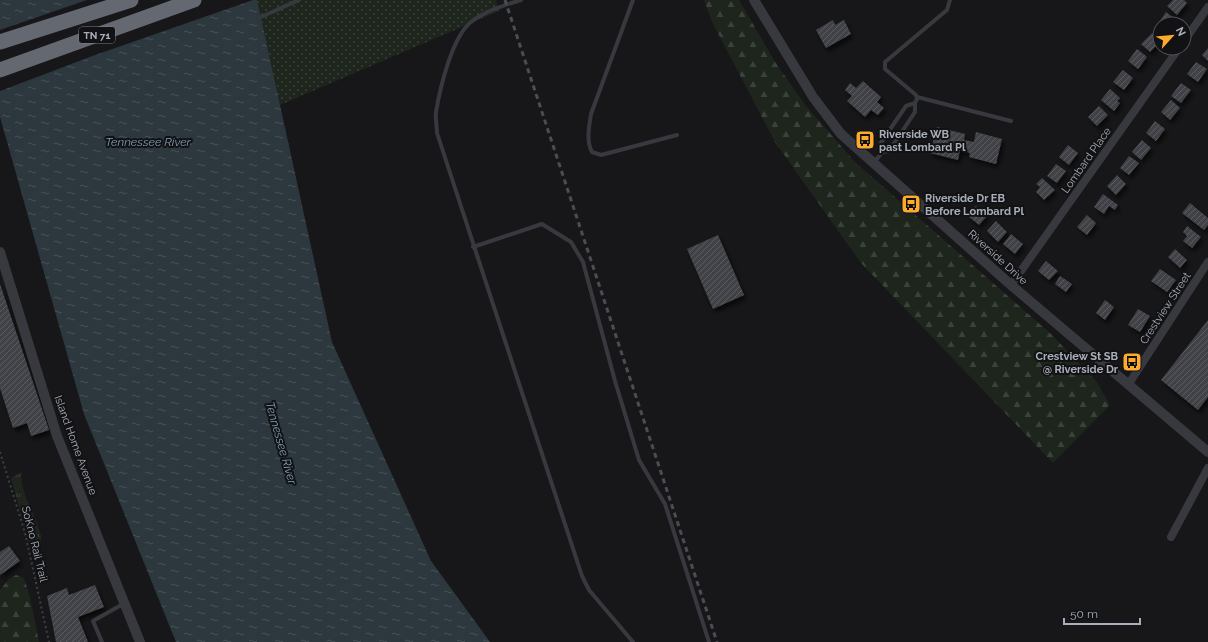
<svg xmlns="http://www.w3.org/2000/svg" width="1208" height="642" viewBox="0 0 1208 642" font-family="Raleway,sans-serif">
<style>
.grass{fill:url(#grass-tufts)}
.forest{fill:url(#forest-firs)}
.park{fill:url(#park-dots)}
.water{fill:url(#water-ripples)}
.pier{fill:#171719}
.building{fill:url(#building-hatch);filter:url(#shadow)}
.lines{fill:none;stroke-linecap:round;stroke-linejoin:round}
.path{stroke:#3e4046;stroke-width:2;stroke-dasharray:2 3;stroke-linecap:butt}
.service{stroke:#38393f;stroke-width:4}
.minor{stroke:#38393f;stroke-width:8}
.tertiary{stroke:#38393f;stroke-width:10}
.motorway{stroke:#646870;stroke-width:15}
.rail{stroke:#4b4d54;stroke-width:3;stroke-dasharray:5 4;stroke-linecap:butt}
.labels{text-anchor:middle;stroke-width:4;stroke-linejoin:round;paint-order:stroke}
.shield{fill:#121214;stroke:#7c8088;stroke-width:1}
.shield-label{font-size:10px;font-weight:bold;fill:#a9afba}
.poi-label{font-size:11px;font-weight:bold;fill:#a9afba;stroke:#121214;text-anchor:start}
.street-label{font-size:11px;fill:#a9afba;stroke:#121214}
.water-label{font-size:12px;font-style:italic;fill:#7e9fb7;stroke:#121214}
</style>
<defs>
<pattern id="grass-tufts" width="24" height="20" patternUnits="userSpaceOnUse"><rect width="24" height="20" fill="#1d251d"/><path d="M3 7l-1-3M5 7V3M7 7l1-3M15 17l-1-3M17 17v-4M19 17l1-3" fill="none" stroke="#3b423c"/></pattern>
<pattern id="forest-firs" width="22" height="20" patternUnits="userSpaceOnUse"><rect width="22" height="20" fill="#1d251d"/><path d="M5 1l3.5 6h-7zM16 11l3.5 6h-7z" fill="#3b423c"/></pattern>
<pattern id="park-dots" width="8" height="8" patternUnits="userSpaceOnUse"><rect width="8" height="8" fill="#1d251d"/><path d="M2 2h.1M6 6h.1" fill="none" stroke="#3b423c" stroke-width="1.8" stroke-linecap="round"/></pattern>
<pattern id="water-ripples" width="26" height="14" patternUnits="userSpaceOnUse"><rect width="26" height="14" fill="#2c373e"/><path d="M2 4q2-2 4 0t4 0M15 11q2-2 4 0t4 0" fill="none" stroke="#485158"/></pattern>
<pattern id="building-hatch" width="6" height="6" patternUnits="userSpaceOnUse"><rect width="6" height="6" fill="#414246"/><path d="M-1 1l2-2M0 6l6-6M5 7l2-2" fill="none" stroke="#5a5b5f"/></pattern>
<filter id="shadow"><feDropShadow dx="2.5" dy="4" stdDeviation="2" flood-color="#0009"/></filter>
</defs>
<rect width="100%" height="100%" fill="#171719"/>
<!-- grass -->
<path class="grass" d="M22,472C17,497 51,531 38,552L31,550L11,478Z"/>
<!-- forest -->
<path class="forest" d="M704,0H739L775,62L806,106L855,162L1051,334L1097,382L1110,405L1053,463L861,263L775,142L713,24Z
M16,575L24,578L30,597L39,642H0V590L9,579Z"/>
<!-- park -->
<path class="park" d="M257,0H496L499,11L280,105Z"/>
<!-- water -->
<path class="water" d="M0,0H257L332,342L431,561L490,642H176L84,414L0,117Z"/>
<!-- pier -->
<path class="pier" d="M87,0H253L95,55L0,91V30Z"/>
<!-- building -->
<path class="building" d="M1173,0H1184L1187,3L1177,15L1167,6Z
M1166,12L1176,20L1173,24H1160V27L1157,25Z
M833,20L835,25L844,20L851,34L826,48L816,30Z
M1152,33L1160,42L1150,52L1141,44Z
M1208,48V61L1202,55Z
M1137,49L1147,57L1138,69L1128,61Z
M1196,62L1207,69L1198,82L1187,74Z
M1123,70L1133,78L1124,90L1113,82Z
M863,81L881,97L877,102L884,108L878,115L871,110L865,117L847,101L852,96L845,90L850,83L856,88Z
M1181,83L1191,90L1181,103L1171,96Z
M1110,89L1120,98L1117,101L1120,103L1114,111L1101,100Z
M1171,100L1180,108L1170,120L1161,112Z
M1099,106L1108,115L1097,126L1088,117Z
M1155,121L1165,129L1156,141L1146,133Z
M937,127L965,134L964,140L974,142L976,132L1002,139L996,164L969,157L970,153L960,150L958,160L930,153Z
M1142,140L1151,148L1141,160L1132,152Z
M1068,145L1078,153L1069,165L1059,157Z
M1129,156L1139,163L1129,175L1120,168Z
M1056,164L1066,171L1057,183L1047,176Z
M1117,175L1126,184L1116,195L1107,186Z
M1042,178L1055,190L1044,200L1036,192L1040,187L1036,184Z
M1103,194L1118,205L1115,210L1109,206L1104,214L1094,207Z
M1190,203L1208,218V225L1204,230L1182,213Z
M976,206L987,216L979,225L968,216Z
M1087,215L1096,223L1087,235L1077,227Z
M996,221L1007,232L998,242L987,231Z
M1187,226L1201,237L1192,248L1183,241L1187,236L1183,232Z
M1011,234L1023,244L1015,254L1003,244Z
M718,235L744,295L713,309L687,249Z
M1175,249L1187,260L1180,268L1168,257Z
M1046,261L1058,271L1049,280L1038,271Z
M1160,269L1176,280L1167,292L1151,281Z
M1060,276L1072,284L1066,292L1055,284Z
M0,284L49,430L31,436L27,423L13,428L0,388Z
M1105,300L1114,307L1105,320L1096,313Z
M1138,309L1150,316L1140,332L1128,325Z
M1208,320V397L1198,410L1161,380Z
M9,546L20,561L0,575V552Z
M95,585L104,607L78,617L88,642H56L47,596L67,588L69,595Z"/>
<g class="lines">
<!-- path -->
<path class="path" d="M0,452L25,533L49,642"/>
<!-- service -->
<path class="service" d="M521,0C505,5 485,11 471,22C452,37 440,88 436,112C435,118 437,126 437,133L582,576L589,590L633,642
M633,0L591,114C589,127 586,141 592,152L601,155L677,135
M261,17L299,0
M917,97L1011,121
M882,152L880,144L906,106L915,103
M874,163L882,152L889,151L915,112V103L917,99L916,95L885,69V62L947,10L950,0
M473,247L542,224L571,242L583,262L615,381L639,460L665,504L709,642
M102,642L93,621L123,604"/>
<!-- minor -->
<path class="minor" d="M1184,41L1208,7
M1011,285L1179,48
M1128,385L1208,262
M1171,537L1208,468"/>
<!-- tertiary -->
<path class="tertiary" d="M754,0L813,97L841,134L1011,285L1208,452
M0,252L57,436L140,642"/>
<!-- motorway -->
<path class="motorway" d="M0,42L131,0
M0,70L194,0"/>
<!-- rail -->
<path class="rail" d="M505,0L717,642"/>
</g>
<!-- icons -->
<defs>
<symbol id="bus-square" viewBox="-11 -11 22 22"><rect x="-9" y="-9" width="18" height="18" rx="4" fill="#fcab2d" stroke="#121214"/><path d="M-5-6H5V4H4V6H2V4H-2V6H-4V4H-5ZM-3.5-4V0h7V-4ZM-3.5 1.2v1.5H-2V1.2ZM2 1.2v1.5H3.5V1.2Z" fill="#111"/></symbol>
</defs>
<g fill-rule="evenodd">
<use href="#bus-square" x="854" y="129" width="22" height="22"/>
<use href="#bus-square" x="900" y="193" width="22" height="22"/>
<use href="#bus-square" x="1121" y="351" width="22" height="22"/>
</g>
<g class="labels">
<!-- shield labels -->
<rect class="shield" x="79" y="27" width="36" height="16" rx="3"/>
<g class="shield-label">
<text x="97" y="39">TN 71</text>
</g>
<!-- poi labels -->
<g class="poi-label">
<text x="879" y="138">Riverside WB<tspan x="879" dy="13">past Lombard Pl</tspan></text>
<text x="925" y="202">Riverside Dr EB<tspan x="925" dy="13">Before Lombard Pl</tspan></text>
<text x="1118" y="360" text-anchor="end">Crestview St SB<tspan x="1118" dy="13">@ Riverside Dr</tspan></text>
</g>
<!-- street labels -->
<g class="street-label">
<text transform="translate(1086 160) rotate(-55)" y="4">Lombard Place</text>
<text transform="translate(998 257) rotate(42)" y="4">Riverside Drive</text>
<text transform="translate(1165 308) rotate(-57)" y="4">Crestview Street</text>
<text transform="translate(76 445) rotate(70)" y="4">Island Home Avenue</text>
<text transform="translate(35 544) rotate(76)" y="4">SoKno Rail Trail</text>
</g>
<!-- water labels -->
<g class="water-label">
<text x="148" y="146">Tennessee River</text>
<text transform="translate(281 443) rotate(74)" y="4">Tennessee River</text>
</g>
</g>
<!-- north arrow -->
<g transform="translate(1172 36) rotate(63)"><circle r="19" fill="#121214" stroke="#4e5156"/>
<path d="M0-3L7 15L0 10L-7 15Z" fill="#fcab2d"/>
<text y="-6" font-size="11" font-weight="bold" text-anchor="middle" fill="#a9afba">N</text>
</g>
<!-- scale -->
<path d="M1064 618v6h76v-6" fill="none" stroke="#a9afba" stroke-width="2"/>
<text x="1070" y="618" font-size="12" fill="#a9afba" stroke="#121214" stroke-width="3" paint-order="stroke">50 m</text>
</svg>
